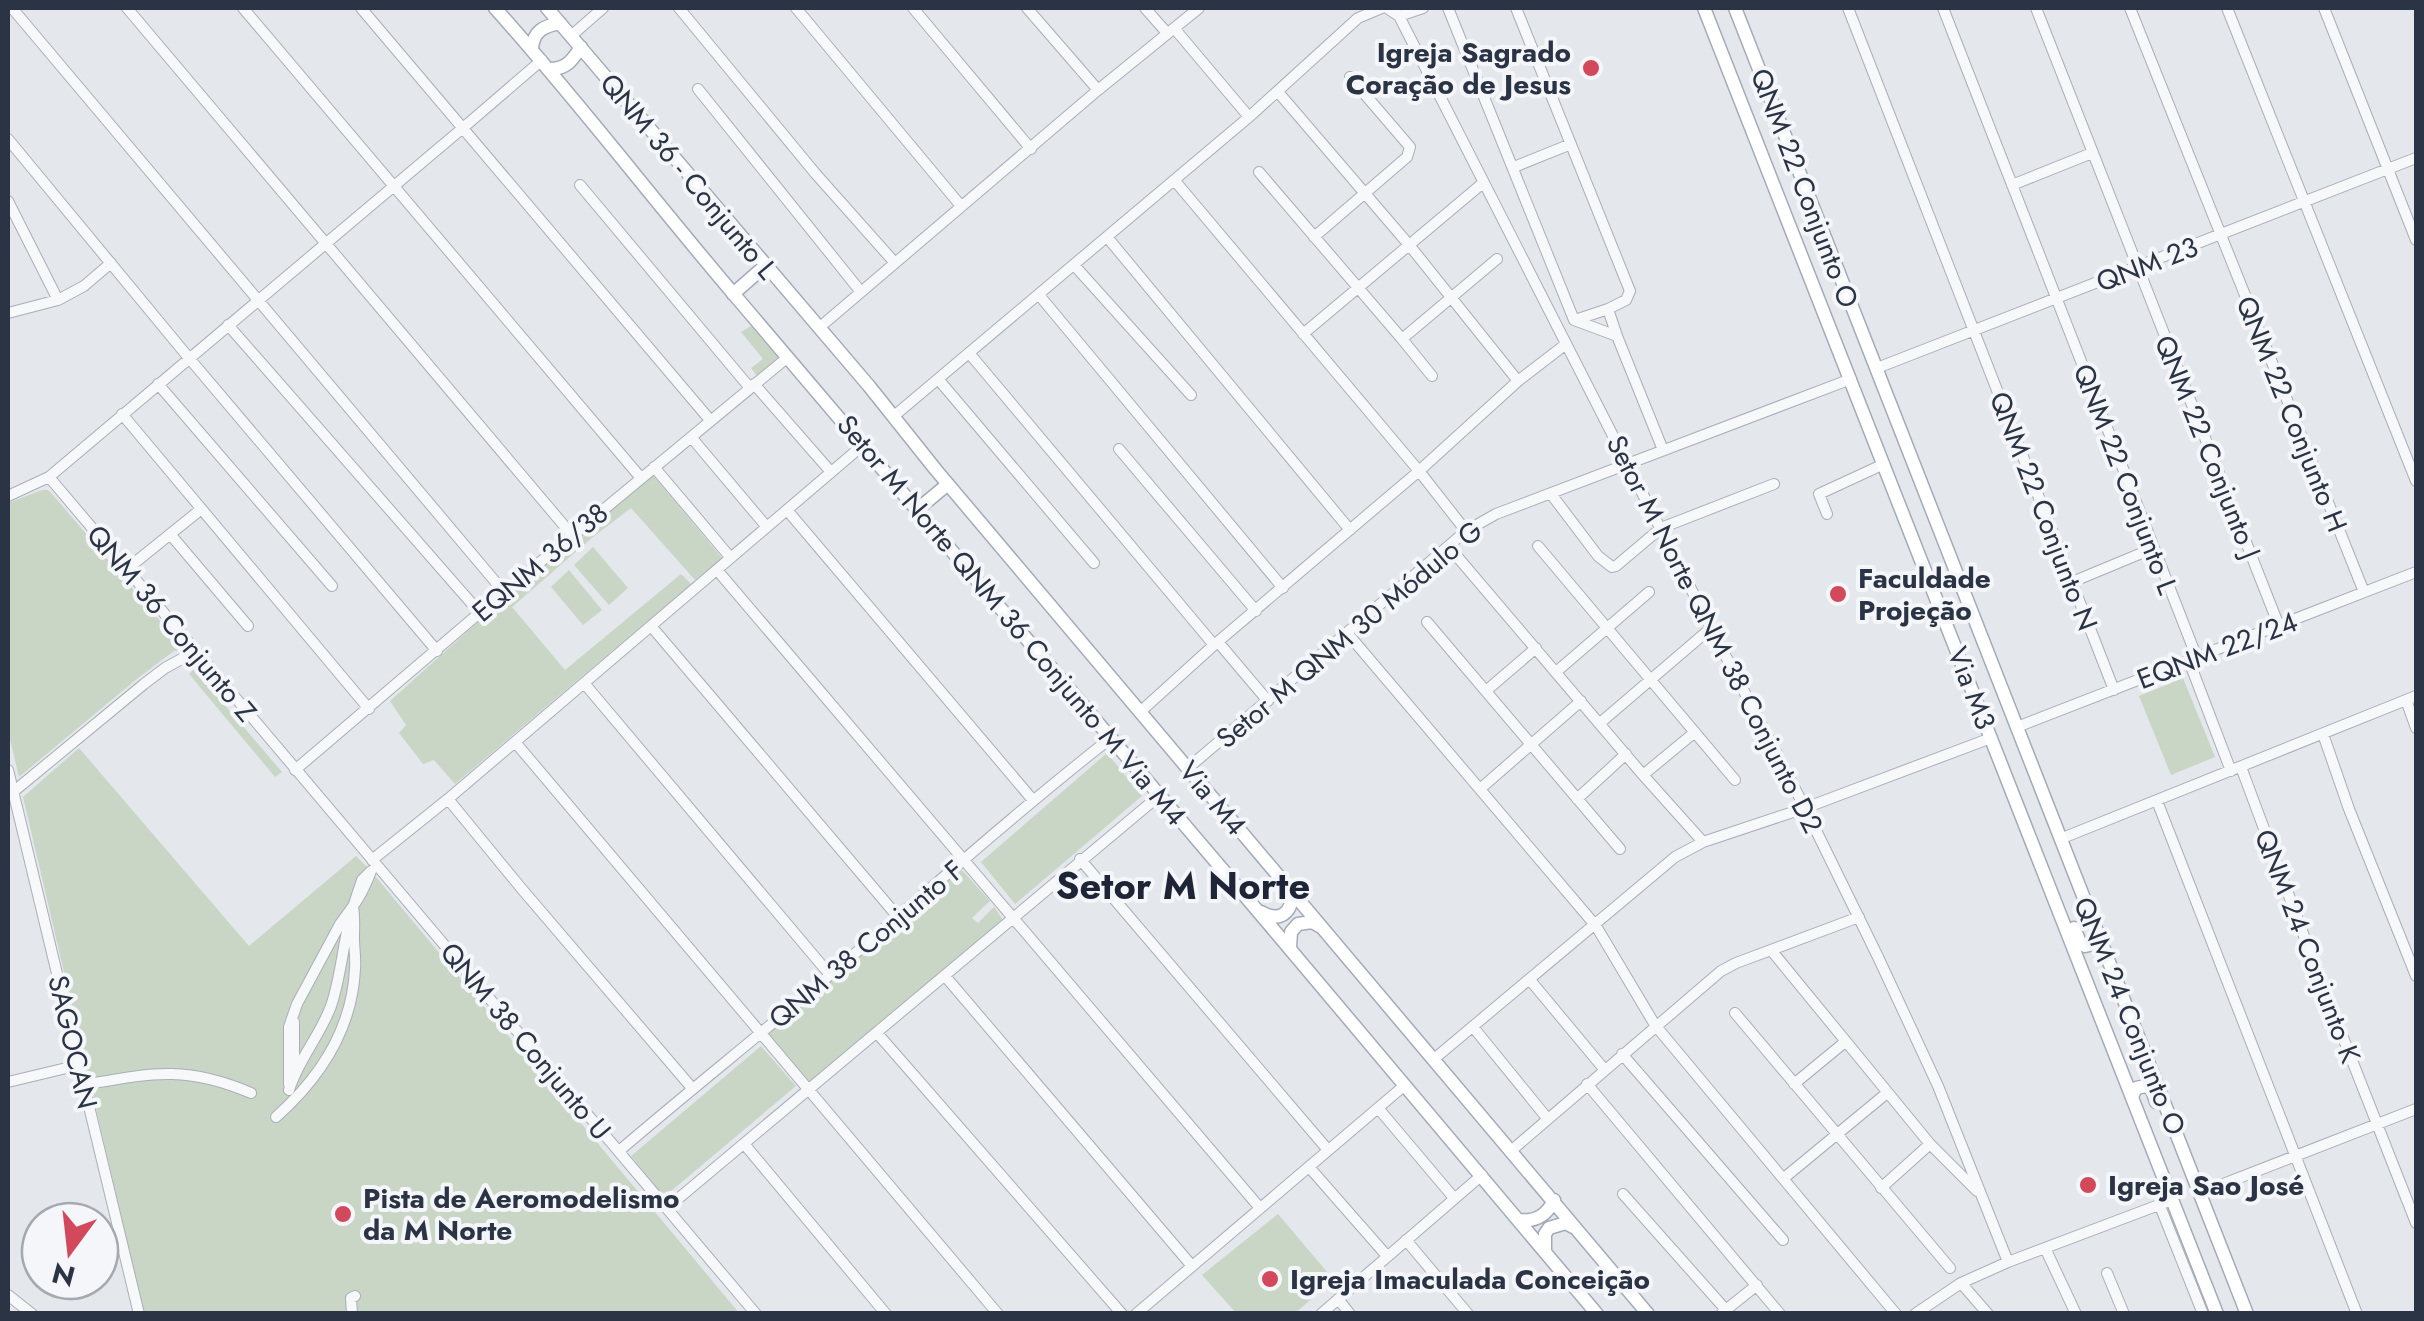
<svg xmlns="http://www.w3.org/2000/svg" width="2424" height="1321" viewBox="0 0 2424 1321" font-family="Jost,sans-serif">
<style>
.green{fill:#c9d6c5}
.lines{fill:none;stroke-linecap:round;stroke-linejoin:round}
.minor-casing{stroke:#a9aeb7;stroke-width:12}
.major-casing{stroke:#a3abb8;stroke-width:15}
.minor{stroke:#f7f8fa;stroke-width:10}
.major{stroke:#fff;stroke-width:12}
.poi-dot{fill:#d1495b;stroke:#f4f6f9;stroke-width:4}
.labels{text-anchor:middle;stroke-width:8;stroke-linejoin:round;paint-order:stroke}
.poi-label{font-size:28px;font-weight:bold;fill:#2b3445;stroke:#f4f6f9;text-anchor:start}
.street-label{font-size:28px;fill:#2b3445;stroke:#f4f6f9}
.district-label{font-size:38px;font-weight:bold;fill:#1d2536;stroke:#f4f6f9}
</style>
<rect width="100%" height="100%" fill="#e4e7ec"/>
<!-- green -->
<path class="green" d="M751,326L778,358L757,376L751,368L763,359L741,332Z
M652,474L722,558L695,580L631,508L593,537L512,607L565,670L681,574L691,584L455,784L434,760L423,764L399,733L406,725L390,701L480,620Z
M42,490H48L53,495L184,649L174,651L138,678L19,777L8,731V503Z
M593,547L628,588L609,605L574,565Z
M569,570L602,610L583,625L551,587Z
M194,669L282,772L275,777L189,674Z
M2183,678L2215,757L2171,775L2139,696Z
M79,748L249,946L356,856L371,871L739,1313H144L23,797Z
M1107,753L1142,796L1015,904L981,862Z
M961,869L990,901L972,918L978,923L994,907L1003,920L809,1081L768,1033Z
M761,1046L796,1086L664,1197L631,1156Z
M1278,1214L1334,1280L1295,1313H1236L1202,1275Z"/>
<g class="lines">
<defs>
<path id="minor" d="M12,8L504,592
M127,8L572,535
M243,8L641,478
M361,8L710,420
M679,8L815,173L895,263
M796,8L961,206
M913,8L1031,149
M1027,8L1098,90
M1145,8L1167,33
M1387,8L1399,16L1711,628L1805,808L1878,957L1938,1086L2008,1262
M1448,8L1574,320L1617,336L1663,450
M1516,8L1630,291L1626,300L1608,309L1617,336
M1848,8L2114,690
M1943,8L2197,658
M2036,8L2279,626
M2130,8L2364,592
M2227,8L2416,481
M2324,8L2416,240
M1399,16L1423,8
M1174,28L1249,117
M571,36L603,8
M698,89L861,292
M1278,92L1410,246L1518,381
M8,139L189,358L437,651
M1514,167L1571,144
M1259,172L1402,339
M1175,181L1419,471L1466,531
M580,185L750,388
M2012,185L2092,153
M8,201L58,300
M1107,237L1350,530
M1314,237L1407,157L1410,147L1350,77
M1074,265L1191,395
M1039,295L1283,588
M8,313L58,300L84,286L111,263
M1575,320L1608,309
M228,325L480,613
M820,327L1098,90L1199,8
M1303,334L1483,183
M969,353L1214,645
M1877,368L2416,158
M1432,376L1402,339L1497,259
M938,379L1094,563
M158,384L332,586
M754,384L831,472
M122,414L369,709
M894,416L1249,117L1358,18L1382,8
M691,437L766,526
M1119,449L1256,611
M654,467L730,557
M49,477L756,1314
M1551,494L1598,556L1612,567L1616,566L1661,528L1774,484
M8,496L49,477L464,127L542,60
M787,510L1032,799
M1827,514L1819,494L1884,464
M170,534L248,626
M1538,546L1735,780
M1449,547L1643,775L1703,842
M127,569L200,510
M717,570L1260,1208
M2072,582L2154,548
M1427,622L1620,849
M651,626L898,917
M1348,634L1596,926L1655,1025L1896,1314
M1218,642L1268,701
M2189,661L2231,771
M1556,672L1649,592
M584,683L830,975
M1487,690L1536,648
M2406,700L2416,728
M1140,712L1214,645L1419,471L1518,381L1566,344
M1600,723L1711,628
M2017,727L2416,572
M2323,734L2349,809L2416,976
M515,742L998,1314
M2241,767L2320,979L2416,1223
M1188,768L1466,531L1496,514L1851,379
M8,770L139,1314
M295,770L504,592L788,357
M1643,775L1695,732
M1480,789L1581,701
M13,792L144,684L165,668L196,651
M448,799L521,888L692,1088
M1577,799L1626,754
M2157,801L2357,1314
M2060,839L2416,696
M1080,859L1328,1150
M372,860L448,799L863,445
M1771,950L1930,1144L1977,1191
M945,976L1192,1266
M1530,980L1604,1069
M1735,1013L1950,1268
M294,1022V1065
M1473,1027L1547,1118
M877,1033L1122,1314
M1622,1054L1783,1240
M1434,1059L1675,857L1703,842L1805,808L1991,738
M8,1082L79,1065
M289,1084V1027L297,1004L340,924C355,904 362,895 371,871L362,880L353,907
M1587,1084L1780,1314
M1794,1084L1845,1042
M83,1085C152,1073 185,1065 251,1093
M1378,1108L1454,1198
M276,1117C320,1078 352,1030 355,969C356,959 354,949 354,938C354,927 355,918 353,907C343,939 342,974 331,1006C320,1036 298,1060 289,1090
M745,1145L886,1314
M1512,1150L1721,971L1736,963L1859,917
M619,1151C689,1091 761,1034 831,974C924,895 1015,813 1112,737
M1309,1167L1387,1256
M1784,1178L1887,1093
M1881,1188L1930,1144
M2200,1193L2416,1109
M1623,1194L1726,1310
M2160,1206L2203,1314
M667,1208L1160,795
M1406,1240L1468,1314
M2045,1248L2076,1314
M2107,1273L2124,1314
M1961,1283L1988,1314
M8,1295L32,1314
M1338,1299L1350,1314
M1722,1313L1757,1285
M352,1314L351,1298L355,1296
M1136,1314L1405,1085
M1321,1314L1482,1175
M1915,1314L1961,1283L2008,1262L2172,1200"/>
<path id="major" d="M495,8C579,102 655,202 737,298C1025,635 1312,974 1597,1314
M547,8L869,386L936,470L1648,1314
M1704,8L2217,1314
M1735,8L2247,1314
M532,49C533,31 544,26 560,23
M550,69C566,69 572,61 581,47
M733,294L765,266
M918,509L948,484
M1261,912C1280,923 1291,913 1293,894
M2074,928L2080,942L2085,946L2094,944L2097,934
M1290,947L1291,932L1298,924L1312,922L1321,927
M2132,1097L2136,1088L2146,1086L2152,1090L2156,1102
M1519,1220C1536,1222 1547,1215 1554,1200
M1545,1250V1234L1549,1228L1566,1223L1573,1227"/>
</defs>
<!-- minor casing -->
<use href="#minor" class="minor-casing"/>
<!-- major casing -->
<use href="#major" class="major-casing"/>
<!-- minor -->
<use href="#minor" class="minor"/>
<!-- major -->
<use href="#major" class="major"/>
</g>
<!-- markers -->
<g class="poi-dot">
<circle cx="1591" cy="68" r="10"/>
<circle cx="1838" cy="594" r="10"/>
<circle cx="2088" cy="1185" r="10"/>
<circle cx="343" cy="1214" r="10"/>
<circle cx="1270" cy="1279" r="10"/>
</g>
<g class="labels">
<!-- poi labels -->
<g class="poi-label">
<text x="1571" y="62" text-anchor="end">Igreja Sagrado<tspan x="1571" dy="32">Coração de Jesus</tspan></text>
<text x="1858" y="588">Faculdade<tspan x="1858" dy="32">Projeção</tspan></text>
<text x="2108" y="1195">Igreja Sao José</text>
<text x="363" y="1208">Pista de Aeromodelismo<tspan x="363" dy="32">da M Norte</tspan></text>
<text x="1290" y="1289">Igreja Imaculada Conceição</text>
</g>
<!-- street labels -->
<g class="street-label">
<text transform="translate(689 176) rotate(50)" y="10">QNM 36 - Conjunto L</text>
<text transform="translate(1805 188) rotate(69)" y="10">QNM 22 Conjunto O</text>
<text transform="translate(2147 264) rotate(-21)" y="10">QNM 23</text>
<text transform="translate(2292 414) rotate(68)" y="10">QNM 22 Conjunto H</text>
<text transform="translate(2208 447) rotate(68)" y="10">QNM 22 Conjunto J</text>
<text transform="translate(2126 479) rotate(69)" y="10">QNM 22 Conjunto L</text>
<text transform="translate(2044 511) rotate(69)" y="10">QNM 22 Conjunto N</text>
<text transform="translate(540 562) rotate(-40)" y="10">EQNM 36/38</text>
<text transform="translate(1012 620) rotate(50)" y="10">Setor M Norte QNM 36 Conjunto M Via M4</text>
<text transform="translate(172 623) rotate(50)" y="10">QNM 36 Conjunto Z</text>
<text transform="translate(1349 634) rotate(-40)" y="10">Setor M QNM 30 Módulo G</text>
<text transform="translate(1715 634) rotate(63)" y="10">Setor M Norte QNM 38 Conjunto D2</text>
<text transform="translate(2217 650) rotate(-21)" y="10">EQNM 22/24</text>
<text transform="translate(1972 688) rotate(69)" y="10">Via M3</text>
<text transform="translate(1213 798) rotate(50)" y="10">Via M4</text>
<text transform="translate(866 944) rotate(-40)" y="10">QNM 38 Conjunto F</text>
<text transform="translate(2308 946) rotate(69)" y="10">QNM 24 Conjunto K</text>
<text transform="translate(2130 1016) rotate(68)" y="10">QNM 24 Conjunto O</text>
<text transform="translate(526 1041) rotate(50)" y="10">QNM 38 Conjunto U</text>
<text transform="translate(73 1042) rotate(77)" y="10">SAGOCAN</text>
</g>
<!-- district labels -->
<g class="district-label">
<text x="1183" y="899">Setor M Norte</text>
</g>
</g>
<!-- border -->
<rect width="2424" height="1321" fill="none" stroke="#2b3445" stroke-width="20"/>
<!-- north arrow -->
<g transform="translate(70 1251) rotate(195)"><circle r="48" fill="#f4f6f9" stroke="#a4a8b1" stroke-width="2.5"/>
<path d="M0-8L18 38L0 25L-18 38Z" fill="#d1495b"/>
<text y="-15" font-size="28" font-weight="bold" text-anchor="middle" fill="#2b3445">N</text>
</g>
</svg>
